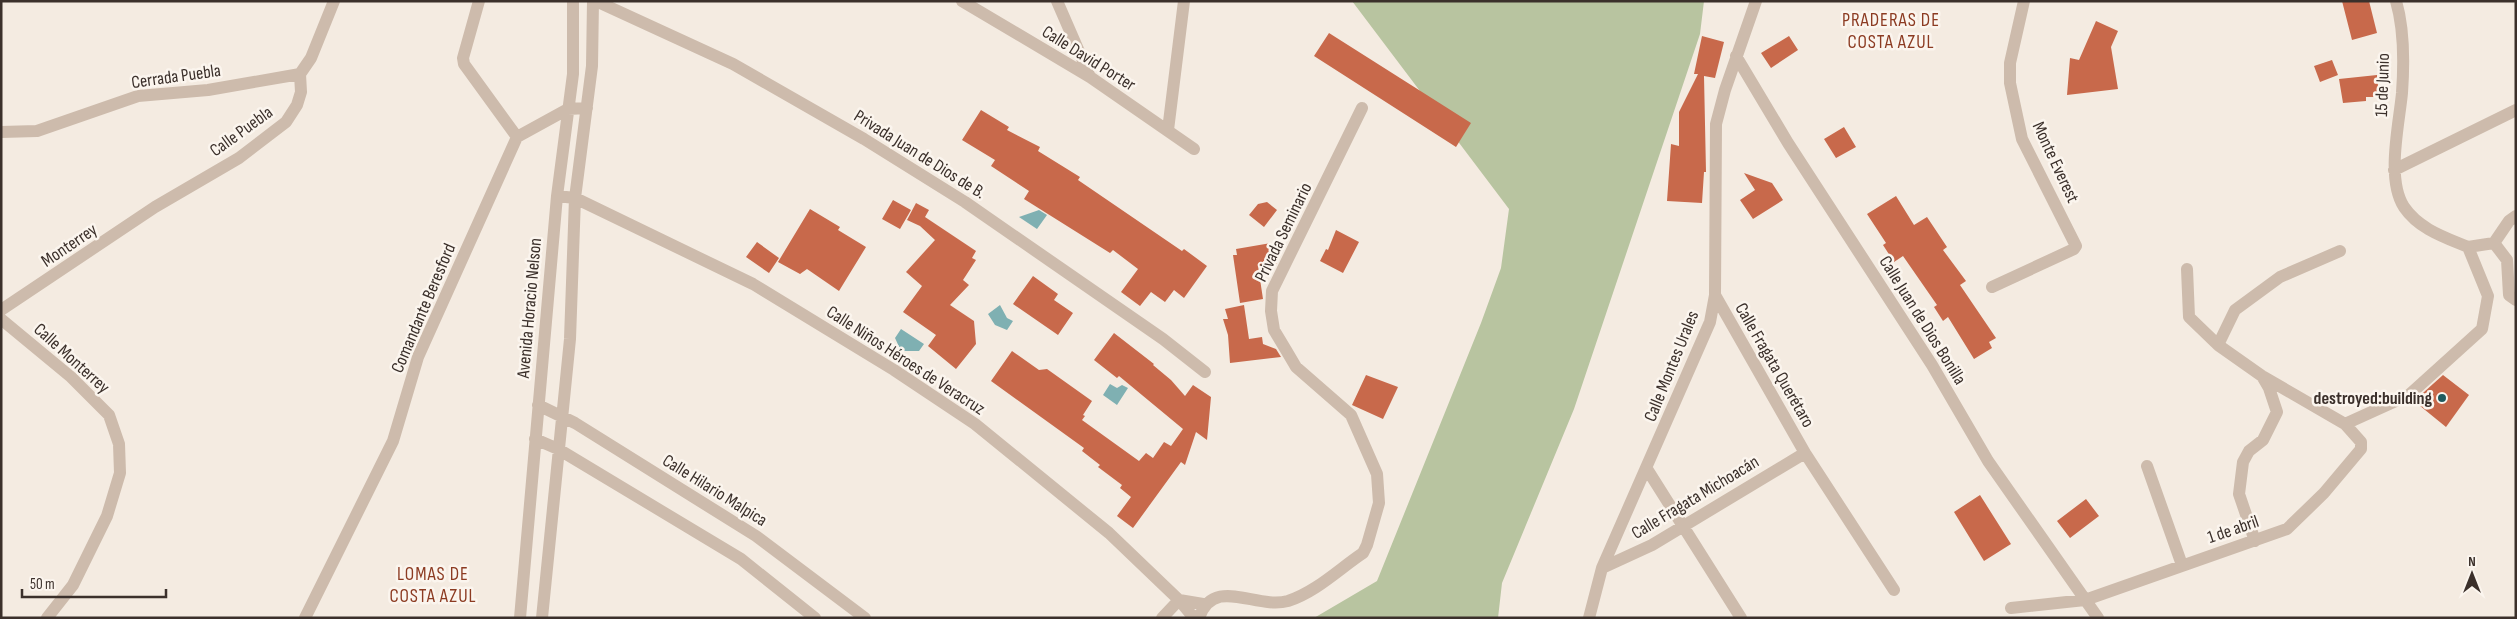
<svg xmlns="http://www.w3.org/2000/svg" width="2517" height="619" viewBox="0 0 2517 619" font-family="'Sofia Sans Condensed',sans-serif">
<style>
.green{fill:#b8c4a0}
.water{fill:#7fb0b2}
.building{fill:#c8694b}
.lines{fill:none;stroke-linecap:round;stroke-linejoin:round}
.minor{stroke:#cdbbac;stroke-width:12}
.poi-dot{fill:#1f5a5e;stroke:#fbf5ee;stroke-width:2}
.labels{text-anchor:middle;stroke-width:5;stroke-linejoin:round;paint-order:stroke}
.street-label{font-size:18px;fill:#3b302b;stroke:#fbf5ee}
.poi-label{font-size:18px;font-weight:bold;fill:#3b302b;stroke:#fbf5ee;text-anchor:end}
.neighbourhood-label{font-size:19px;letter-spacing:1px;fill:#8c3b22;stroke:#fbf5ee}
</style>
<rect width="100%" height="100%" fill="#f4ebe1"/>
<!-- green -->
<path class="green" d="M1352,1H1704L1700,34L1574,409L1502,583L1498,618H1314L1377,581L1481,323L1501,268L1509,209Z"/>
<!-- water -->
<path class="water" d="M1039,210L1047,215L1037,229L1019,217Z
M1000,305L1007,318L1013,321L1007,330L995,325L988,314Z
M901,329L924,344L919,351H901L895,338Z
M1110,384L1117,388L1122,385L1128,388L1117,405L1103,395Z"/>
<!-- building -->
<path class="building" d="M2342,1H2369L2377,33L2352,40Z
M2096,21L2118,31L2111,47L2118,89L2067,95L2070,58L2079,60Z
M1329,33L1471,123L1456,147L1314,56Z
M1702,36L1724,42L1715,78L1704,76L1706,172H1704L1702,203L1667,201L1671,144L1679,146V112L1698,74H1694Z
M1789,36L1798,50L1771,68L1761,53Z
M2332,60L2338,75L2320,82L2314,66Z
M2377,75L2379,97H2366V101L2343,103L2339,79Z
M981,110L1009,127L1007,130L1040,147L1038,151L1080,177L1078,180L1182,251L1184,249L1207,266L1184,298L1174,290L1165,302L1151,292L1140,306L1121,292L1138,269L1113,250L1110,253L1024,199L1029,191L991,166L995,160L962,140Z
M1844,127L1856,147L1836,158L1824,139Z
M1744,173L1772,183L1783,200L1753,219L1740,200L1755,190Z
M1896,196L1914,225L1927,217L1947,247L1943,250L1966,281L1960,285L1996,338L1989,342L1992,348L1974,359L1948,317L1943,321L1934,307L1937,305L1903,256L1894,262L1883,245L1886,243L1867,214Z
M893,200L911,210L900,229L882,219Z
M1267,202L1277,210L1264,227L1249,215L1258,204Z
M916,203L929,210L925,217L976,251L972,258L976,260L963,280L969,285L950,305L974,321L976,344L956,369L928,346L936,335L903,312L922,286L906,272L935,240L920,226L907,220Z
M810,209L840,227L838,230L866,247L839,291L807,269L800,274L778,262Z
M1336,230L1359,242L1343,273L1320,261L1326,249L1328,250Z
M757,242L779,258L769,273L746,257Z
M1271,243L1272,248L1277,247L1278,260L1276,264L1258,266L1263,299L1240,303L1233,255H1237L1236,249Z
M1033,276L1058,294L1054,300L1073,313L1058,335L1013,304Z
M1244,305L1249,339L1262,337L1263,344L1276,349L1281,357L1230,363L1228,335L1223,319H1228L1225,309Z
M1114,333L1154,364L1153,365L1171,380L1185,396L1193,385L1211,397L1207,440L1196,432L1185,465L1181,462L1133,528L1117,516L1131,497L1120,488L1122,485L1098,467L1100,465L1082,451L1084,448L991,381L1012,351L1039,370L1047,369L1092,401L1083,415L1085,416L1082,420L1139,461L1146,453L1153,458L1164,442L1171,446L1183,429L1119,376L1117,378L1094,360Z
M1366,375L1398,387L1383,419L1352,405Z
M2443,375L2469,395L2446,427L2414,401Z
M1980,495L2011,544L1984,561L1954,512Z
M2086,499L2099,516L2070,538L2057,521Z"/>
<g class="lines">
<!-- minor -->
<path class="minor" d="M479,1L463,58L464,64L517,137
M596,1L733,64L864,139L965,202L1163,339L1205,372
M962,1L1090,77L1194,149
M1057,1L1090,77
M2396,1C2404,28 2404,65 2402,93C2399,125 2386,179 2404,207C2419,229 2444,237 2468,247
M1736,56L1788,143L1932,365L1988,461L2098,618
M1168,130L1184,1
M1,132L37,131L138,96L208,90L300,74
M2394,170L2516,110
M557,196L575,198L753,284L894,370L975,424L1109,533L1179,600L1194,618
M2494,243L2507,260L2509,295L2516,300
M2468,247L2494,243L2509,221L2516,216
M1992,287L2074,249L2076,246L2022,139L2010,83V63L2024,1
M1715,295L1805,453L1894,590
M1,310L155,207L239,158L286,122L297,105L301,92L300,74L311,58L334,1
M1,319L71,377L109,415L119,444L120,473L107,516L73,585L47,618
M2218,345L2235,310L2280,277L2340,251
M538,405L575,423L756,536L865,618
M2345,424L2409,395L2482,329L2488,296L2468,247
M535,439L558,449L741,559L815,618
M2147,466L2182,565
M1647,469L1741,618
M2255,541L2239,494L2243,462L2249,451L2263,440L2277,412L2269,388L2262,376
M1602,568L1652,545L1805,453
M2011,608L2085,600L2287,529L2324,493L2361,449V442L2345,424L2262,376L2218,345L2189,317L2187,269
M305,618L393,441L418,357L517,137L568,109L587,108
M520,618L557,196L573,74V1
M542,618L570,339L575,198L592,66L593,1
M1162,618L1179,600L1203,604
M1199,618C1214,575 1256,610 1288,601C1316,592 1339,569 1363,553L1367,545L1379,503L1377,474L1351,415L1296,367L1286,350L1274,330L1271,311L1272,291L1362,108
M1589,618L1602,568L1710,322L1715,295L1716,124L1725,90L1756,1"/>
</g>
<!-- markers -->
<circle class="poi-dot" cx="2442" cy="398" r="5"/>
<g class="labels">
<!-- street labels -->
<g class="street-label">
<text transform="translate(1089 58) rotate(32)" y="6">Calle David Porter</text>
<text transform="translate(176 76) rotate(-8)" y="6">Cerrada Puebla</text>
<text transform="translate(2382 85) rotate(-88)" y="6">15 de Junio</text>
<text transform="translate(241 131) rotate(-36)" y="6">Calle Puebla</text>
<text transform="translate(920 154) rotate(32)" y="6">Privada Juan de Dios de B.</text>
<text transform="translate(2056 162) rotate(65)" y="6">Monte Everest</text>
<text transform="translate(1283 232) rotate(-64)" y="6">Privada Seminario</text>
<text transform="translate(69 245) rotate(-34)" y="6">Monterrey</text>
<text transform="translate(423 308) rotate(-67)" y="6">Comandante Beresford</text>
<text transform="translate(529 308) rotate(-85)" y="6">Avenida Horacio Nelson</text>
<text transform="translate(1923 320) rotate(58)" y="6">Calle Juan de Dios Bonilla</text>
<text transform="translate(72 358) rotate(42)" y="6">Calle Monterrey</text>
<text transform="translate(906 360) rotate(33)" y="6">Calle Niños Héroes de Veracruz</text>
<text transform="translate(1775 365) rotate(60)" y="6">Calle Fragata Querétaro</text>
<text transform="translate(1671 366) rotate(-68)" y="6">Calle Montes Urales</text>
<text transform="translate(715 490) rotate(32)" y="6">Calle Hilario Malpica</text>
<text transform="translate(1695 497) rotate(-31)" y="6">Calle Fragata Michoacán</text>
<text transform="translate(2233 529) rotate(-19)" y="6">1 de abril</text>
</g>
<!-- poi labels -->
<g class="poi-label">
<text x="2432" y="404">destroyed:building</text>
</g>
<!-- neighbourhood labels -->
<g class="neighbourhood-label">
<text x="1891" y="26">PRADERAS DE<tspan x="1891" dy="22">COSTA AZUL</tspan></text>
<text x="433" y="580">LOMAS DE<tspan x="433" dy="22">COSTA AZUL</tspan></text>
</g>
</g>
<!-- border -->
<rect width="2517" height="619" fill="none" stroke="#3b302b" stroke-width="5"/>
<!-- north arrow -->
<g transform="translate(2472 574)" stroke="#fbf5ee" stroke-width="4" paint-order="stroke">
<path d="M0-4L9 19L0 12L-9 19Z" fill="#3b302b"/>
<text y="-8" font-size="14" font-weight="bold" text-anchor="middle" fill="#3b302b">N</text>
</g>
<!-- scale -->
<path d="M22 589v8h144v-8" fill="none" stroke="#3b302b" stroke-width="2.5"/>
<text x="30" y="589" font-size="15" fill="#3b302b" stroke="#fbf5ee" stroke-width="4" paint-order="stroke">50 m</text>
</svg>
